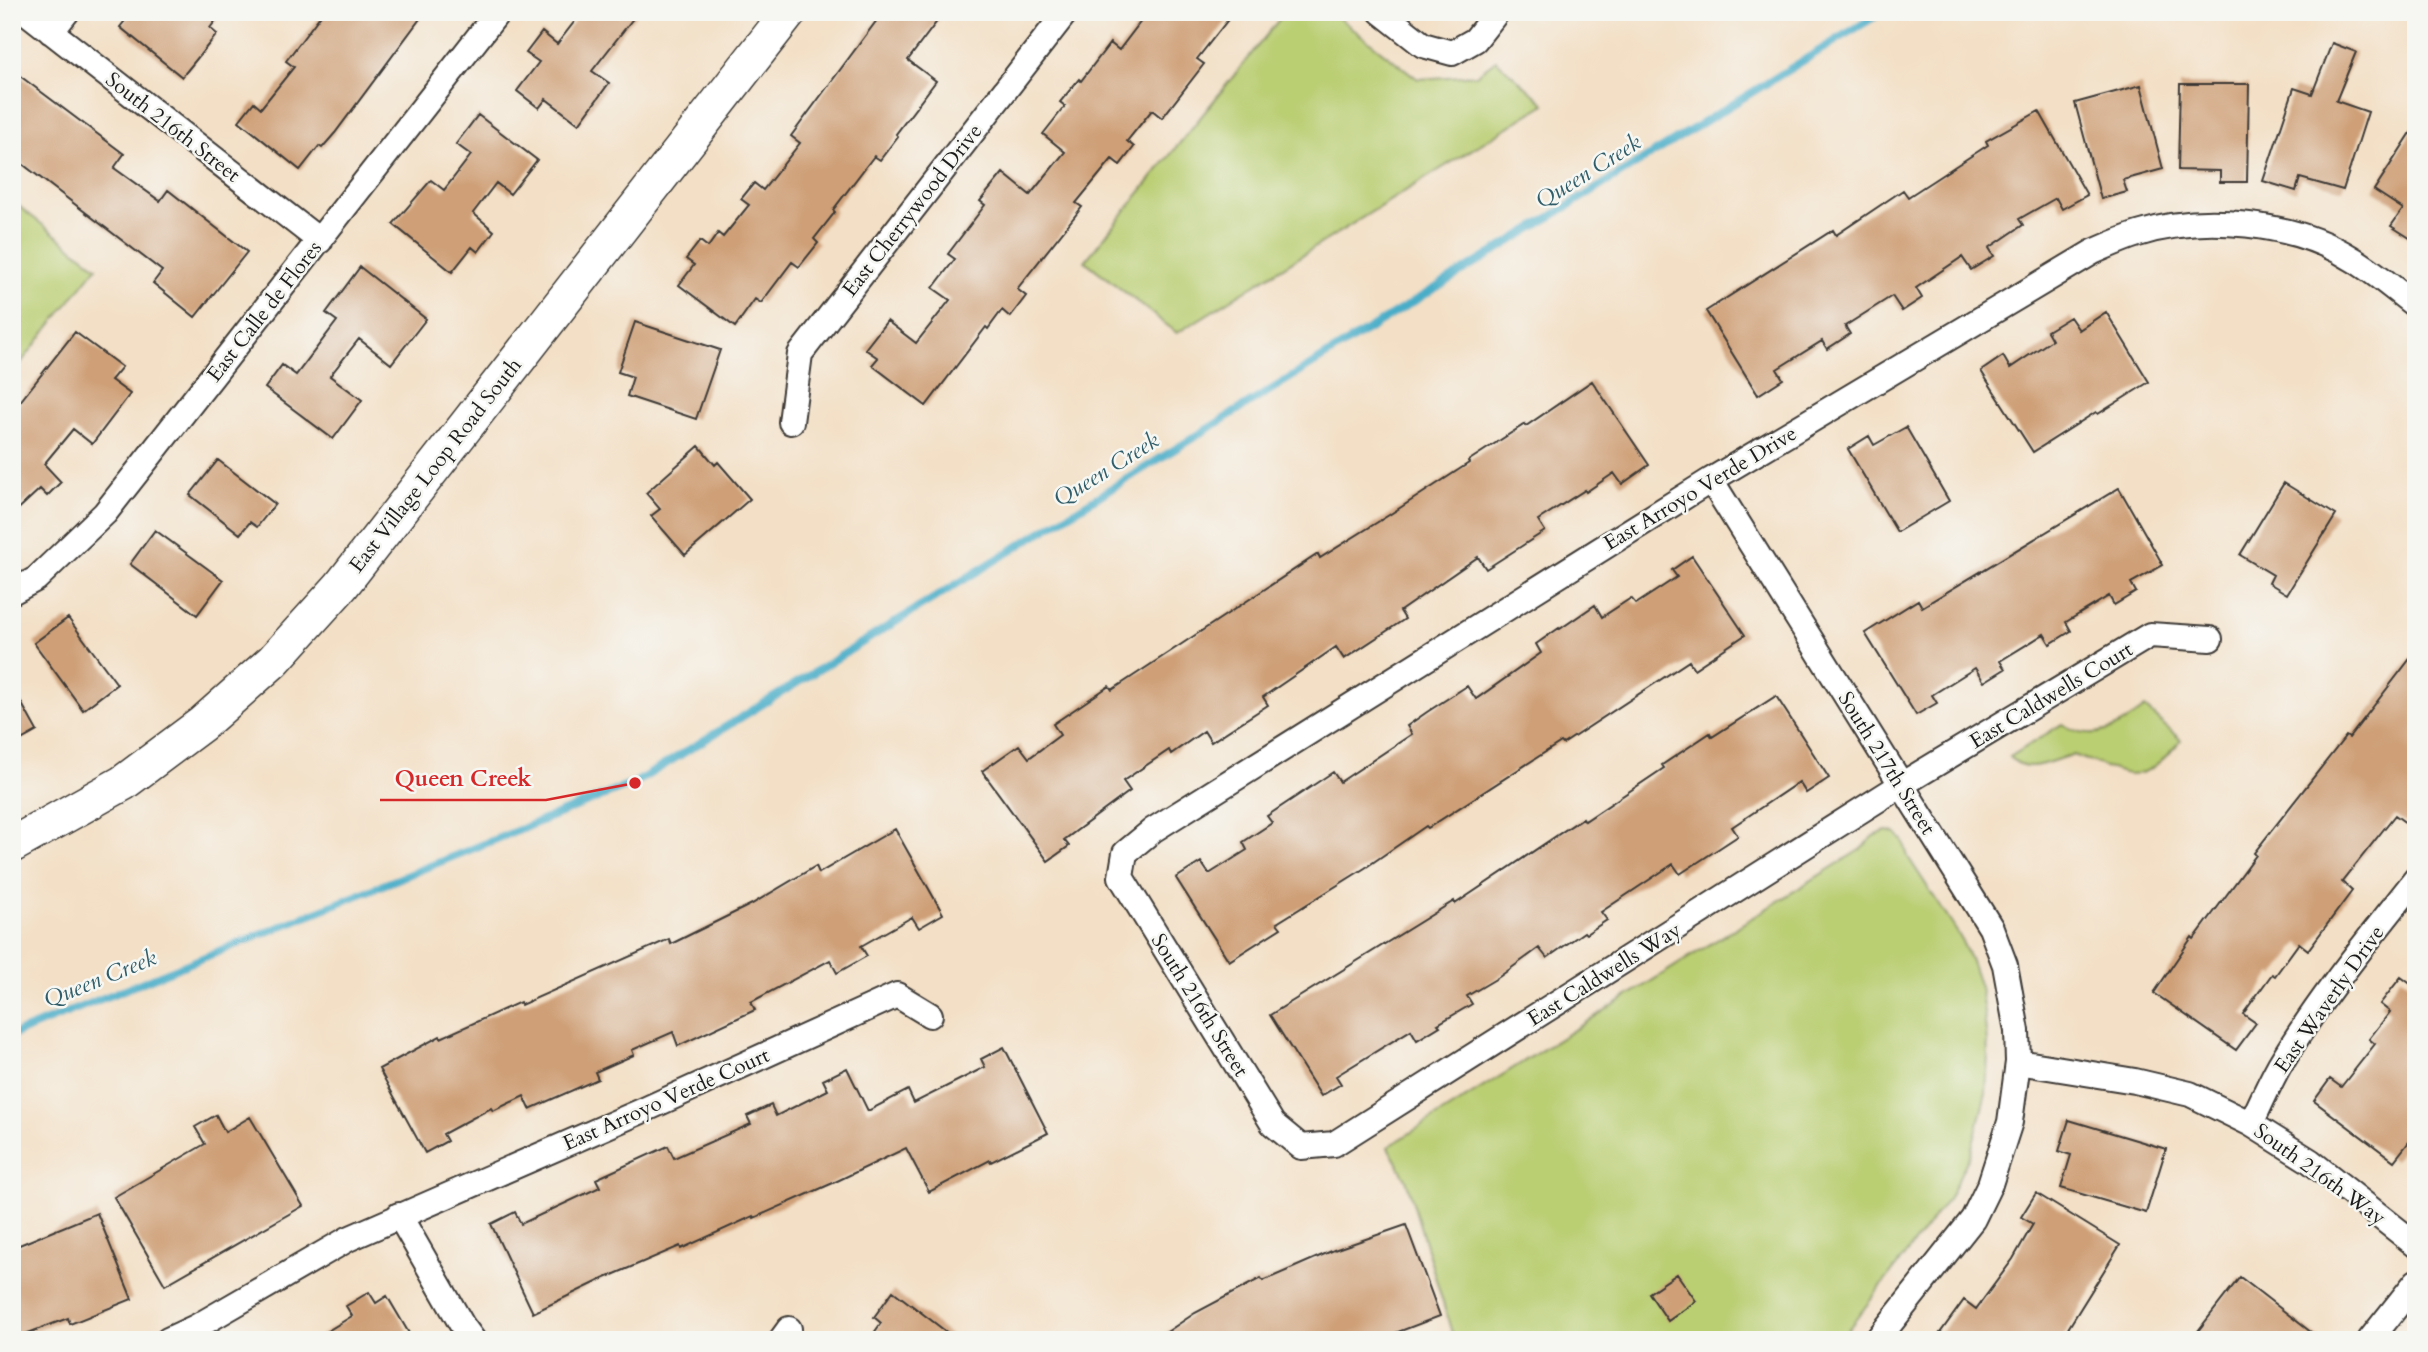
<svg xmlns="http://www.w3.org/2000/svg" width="2428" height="1352" viewBox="0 0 2428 1352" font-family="Cardo,serif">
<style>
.green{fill:#bace72;stroke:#6b7547;stroke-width:2}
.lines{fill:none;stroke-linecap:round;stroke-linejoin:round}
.stream{stroke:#48adc8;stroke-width:8}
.building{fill:#cfa078}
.street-casing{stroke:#3c3935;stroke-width:28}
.secondary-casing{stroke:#3c3935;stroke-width:38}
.street{stroke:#fff;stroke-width:24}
.secondary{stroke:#fff;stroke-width:35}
.labels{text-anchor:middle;stroke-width:5;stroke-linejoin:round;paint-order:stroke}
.street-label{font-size:21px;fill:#1c1c1c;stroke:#f6f6f2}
.water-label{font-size:23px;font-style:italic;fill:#305d69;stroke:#f6f6f2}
.leader{fill:none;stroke:#d62828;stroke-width:2.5}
.callout-dot{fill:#d62828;stroke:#f6f6f2;stroke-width:2.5}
.callout-label{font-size:23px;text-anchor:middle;font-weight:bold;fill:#d62828;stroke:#f6f6f2;stroke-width:5;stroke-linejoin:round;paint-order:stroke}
</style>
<rect width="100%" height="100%" fill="#f6f6f2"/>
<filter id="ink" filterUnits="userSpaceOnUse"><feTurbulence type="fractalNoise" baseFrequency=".0143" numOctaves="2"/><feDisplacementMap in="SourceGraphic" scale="14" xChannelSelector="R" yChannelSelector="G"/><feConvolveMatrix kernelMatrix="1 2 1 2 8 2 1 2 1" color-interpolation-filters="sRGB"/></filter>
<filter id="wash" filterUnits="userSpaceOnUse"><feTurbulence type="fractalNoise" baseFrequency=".00686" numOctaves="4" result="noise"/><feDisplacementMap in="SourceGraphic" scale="28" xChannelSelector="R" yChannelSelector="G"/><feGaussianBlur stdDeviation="1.57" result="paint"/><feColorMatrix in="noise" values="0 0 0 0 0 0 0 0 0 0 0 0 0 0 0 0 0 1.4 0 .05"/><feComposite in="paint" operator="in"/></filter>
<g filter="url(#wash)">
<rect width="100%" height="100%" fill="#f3dfc5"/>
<!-- green -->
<path class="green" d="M1285,12H1331L1418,79L1476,75L1496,60L1545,104L1177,333L1085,261Z
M12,201L97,267L12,374Z
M2145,708L2181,740C2135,794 2129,772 2072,755C2051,760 2027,776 2010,757L2062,724C2094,744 2119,728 2145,708Z
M1886,831L1895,833L1903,840L1908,857L1959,935L1970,959L1980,987L1984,1013L1988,1053L1986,1093L1970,1155L1948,1199L1840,1340H1473L1452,1333L1406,1179L1388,1147L1861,849L1874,836Z"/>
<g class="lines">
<!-- stream -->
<path class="stream" d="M12,1035L635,783L1882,12"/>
</g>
<g id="blocks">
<!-- building -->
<path class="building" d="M132,12H222L210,28L217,34L182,77L120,27Z
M323,12H425L335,133L322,148L319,146L300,170L239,121L254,102L261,108L294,67L286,61Z
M582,12H638L592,71L609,83L579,124L546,99L539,108L517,91L539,62L526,53L542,32L557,44Z
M883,12H944L908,60L936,81L896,134L898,136L880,160L874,156L833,210L835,212L814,239L818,243L799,267L792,262L761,303L755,299L735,327L679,285L694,265L686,259L700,241L708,247L718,233L723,237L749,205L741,199L754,183L763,190L800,143L791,136Z
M1148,12H1234L1197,59L1204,64L1162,118L1152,110L1127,141L1134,147L1120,165L1112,159L1076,203L1082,207L1017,289L1026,296L1010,317L1002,310L988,329L986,327L926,406L872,365L878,358L865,349L887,321L916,343L950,300L933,288L955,259L948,254L985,205L980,201L1003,173L1030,195L1065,152L1043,134L1065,106L1060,102L1079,79L1081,81L1110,43L1119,50Z
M2332,43L2356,52L2336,101L2368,112L2343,190L2300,178L2296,191L2263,181L2294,88L2312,94Z
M12,70L124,154L114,168L160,201L168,190L247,252L195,317L153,283L162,271L12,156Z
M2180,84H2249L2247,182H2220V171L2178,170Z
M2141,85L2163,169L2123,180L2127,192L2101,199L2075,103Z
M2039,111L2087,195L2062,209L2056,198L2019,219L2023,225L1989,248L1994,256L1971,270L1962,257L1916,288L1922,298L1902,311L1892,296L1845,326L1850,334L1827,349L1822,341L1777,369L1783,379L1758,395L1706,311L1833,230L1836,235L1903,190L1908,197L1988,145L1986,141Z
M478,115L537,160L510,194L496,183L473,213L494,231L478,252L472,247L452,272L393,224L431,180L444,190L471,155L456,144Z
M2416,125V242L2391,226L2403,209L2374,190Z
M360,267L426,319L391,364L359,339L330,376L362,400L333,439L265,388L282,365L296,375L337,321L326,313Z
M2106,312L2149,382L2098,414L2096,412L2033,452L1981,371L2003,356L2010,368L2052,340L2047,331L2070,317L2079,330Z
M635,322L720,350L696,419L627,396L633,377L618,372Z
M75,332L122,367L111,380L130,394L92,444L73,429L44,464L61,482L47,496L40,489L12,515V412Z
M1592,381L1649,465L1622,484L1614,473L1586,492L1585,490L1538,520L1545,531L1486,569L1478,557L1400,611L1405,619L1344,659L1336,647L1263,697L1268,705L1211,742L1204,731L1171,754L1169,750L1123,781L1130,791L1064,840L1069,846L1048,861L982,771L1019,745L1029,758L1060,735L1053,724L1109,686L1112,690L1318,554L1320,558L1389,515L1469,463L1468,461L1525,424L1526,426Z
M1906,427L1949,501L1897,532L1848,449L1869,436L1874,445Z
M699,446L715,465L718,462L750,499L685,555L651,516L660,509L646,493Z
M218,460L275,504L257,527L250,522L240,534L190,495Z
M2284,483L2336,515L2287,594L2269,583L2273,575L2240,555Z
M2119,488L2163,565L2131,583L2136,592L2114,605L2109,596L2066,622L2071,631L2050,644L2044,634L2000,661L2005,669L1984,682L1975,668L1932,695L1937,703L1916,715L1865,633L1918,600L1922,607Z
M155,530L223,580L197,615L130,564Z
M1692,556L1745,635L1694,669L1689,661L1563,744L1561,742L1428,828L1426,826L1365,868L1277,923L1281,928L1229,961L1176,878L1201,862L1209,874L1247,850L1243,842L1272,823L1267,816L1333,772L1340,782L1412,734L1407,726L1427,712L1467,686L1476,699L1541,653L1536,644L1559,628L1560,629L1595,605L1602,617L1631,598L1636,604L1677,577L1672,570Z
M68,618L117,684L83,710L34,643Z
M2416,651V810L2406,823L2395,815L2342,882L2352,891L2308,950L2299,943L2275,976L2272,974L2243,1014L2256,1023L2236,1050L2154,993L2192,937L2194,939L2256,855L2254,853L2346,736L2349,738Z
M12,686L37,731L12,745Z
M1776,696L1829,778L1806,793L1799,782L1732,827L1738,836L1680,874L1673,864L1601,912L1607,920L1586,934L1584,932L1547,958L1539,948L1499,977L1467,996L1472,1004L1438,1024L1440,1026L1417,1040L1411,1030L1336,1076L1341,1084L1321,1096L1270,1015L1454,901L1455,904L1583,818L1585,821L1664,768L1662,765L1710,733L1712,737Z
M895,829L943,914L919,928L912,917L861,946L867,956L837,973L830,960L751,1002L755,1010L678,1046L673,1032L632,1050L634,1055L595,1072L598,1079L530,1109L524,1096L493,1111L491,1108L443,1134L447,1141L425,1153L379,1069L440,1036L441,1038L520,1002L521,1005L669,939L671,944L752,904L816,866L819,873Z
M2401,977L2416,988V1133L2394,1161L2314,1101L2330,1079L2341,1087L2375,1044L2369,1039L2390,1012L2380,1004Z
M1004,1047L1048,1133L991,1162L990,1160L929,1192L906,1148L833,1183L754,1218L753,1216L681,1249L680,1246L603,1279L533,1313L491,1224L515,1212L521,1224L600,1187L596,1179L668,1146L674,1158L751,1124L747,1116L771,1105L776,1116L828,1090L823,1080L847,1068L868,1111L908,1090L914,1103L985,1067L981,1059Z
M216,1115L225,1132L250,1117L303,1206L165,1285L114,1197L205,1144L195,1127Z
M2069,1120L2166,1149L2146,1213L2061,1188L2071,1155L2059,1151Z
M2036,1193L2120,1245L2064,1335L2061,1340H1935L1964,1300L1976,1309L2013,1259L2033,1224L2021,1217Z
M97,1213L132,1299L70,1324L68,1318L12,1339V1248Z
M1406,1225L1440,1316L1377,1340H1155L1195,1313L1261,1278L1263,1281L1334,1250Z
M1677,1274L1696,1301L1668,1321L1649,1293Z
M2240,1277L2321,1340H2191Z
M893,1291L957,1340H869L881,1323L874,1317Z
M369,1292L376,1303L387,1296L413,1340H313L352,1316L346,1306Z"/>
</g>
</g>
<g filter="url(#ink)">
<use href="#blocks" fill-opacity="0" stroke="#3c3935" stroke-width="2"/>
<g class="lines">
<defs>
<path id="street" d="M26,12L320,241
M1381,12L1423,45L1452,53L1475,40L1497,12
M51,32L67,12
M791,422L800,354L1066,12
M1711,480L1991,928L2005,965L2017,1031L2018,1062L2010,1122L1990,1184L1973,1219L1877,1340
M12,592L36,579L105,513L498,12
M2210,639L2150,635L1901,785L1334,1144L1301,1147L1273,1124L1121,877L1125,853L1153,830L1711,480L2093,252C2107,246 2122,239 2138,234C2202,213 2293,222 2351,258C2374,271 2395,290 2416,306
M2018,1062L2135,1081L2190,1094L2251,1124L2310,1161L2416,1245
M2251,1124C2260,1104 2269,1084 2279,1066C2319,999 2368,940 2416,879
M399,1215L462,1325L473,1340
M168,1340L196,1327L348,1239L644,1110L897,995L930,1015
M781,1340L789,1329
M2370,1340L2416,1282"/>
<path id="secondary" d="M12,845L123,783L202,724L273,661L341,586L789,12"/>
</defs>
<!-- street casing -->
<use href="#street" class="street-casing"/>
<!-- secondary casing -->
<use href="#secondary" class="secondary-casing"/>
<!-- street -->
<use href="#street" class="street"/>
<!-- secondary -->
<use href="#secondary" class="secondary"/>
</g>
</g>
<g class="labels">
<!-- street labels -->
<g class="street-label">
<text transform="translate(173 127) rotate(38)" y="7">South 216th Street</text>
<text transform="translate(912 210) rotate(-52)" y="7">East Cherrywood Drive</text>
<text transform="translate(264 311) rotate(-52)" y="7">East Calle de Flores</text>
<text transform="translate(435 465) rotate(-52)" y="7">East Village Loop Road South</text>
<text transform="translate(1700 488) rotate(-31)" y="7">East Arroyo Verde Drive</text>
<text transform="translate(2051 695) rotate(-31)" y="7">East Caldwells Court</text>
<text transform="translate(1887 763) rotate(58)" y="7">South 217th Street</text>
<text transform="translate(1604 974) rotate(-32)" y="7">East Caldwells Way</text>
<text transform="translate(2329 999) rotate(-55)" y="7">East Waverly Drive</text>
<text transform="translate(1200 1005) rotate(58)" y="7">South 216th Street</text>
<text transform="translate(666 1099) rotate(-24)" y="7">East Arroyo Verde Court</text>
<text transform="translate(2320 1174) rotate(36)" y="7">South 216th Way</text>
</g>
<!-- water labels -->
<g class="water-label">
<text transform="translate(1588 171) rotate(-32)" y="8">Queen Creek</text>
<text transform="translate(1106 469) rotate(-32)" y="8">Queen Creek</text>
<text transform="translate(100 978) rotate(-22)" y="8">Queen Creek</text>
</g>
</g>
<!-- callouts -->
<path class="leader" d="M635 783L546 800H380"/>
<circle class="callout-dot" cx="635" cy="783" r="7"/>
<g class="callout-label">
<text x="463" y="786">Queen Creek</text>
</g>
<!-- margin -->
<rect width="2428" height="1352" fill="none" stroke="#f6f6f2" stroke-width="42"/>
</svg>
